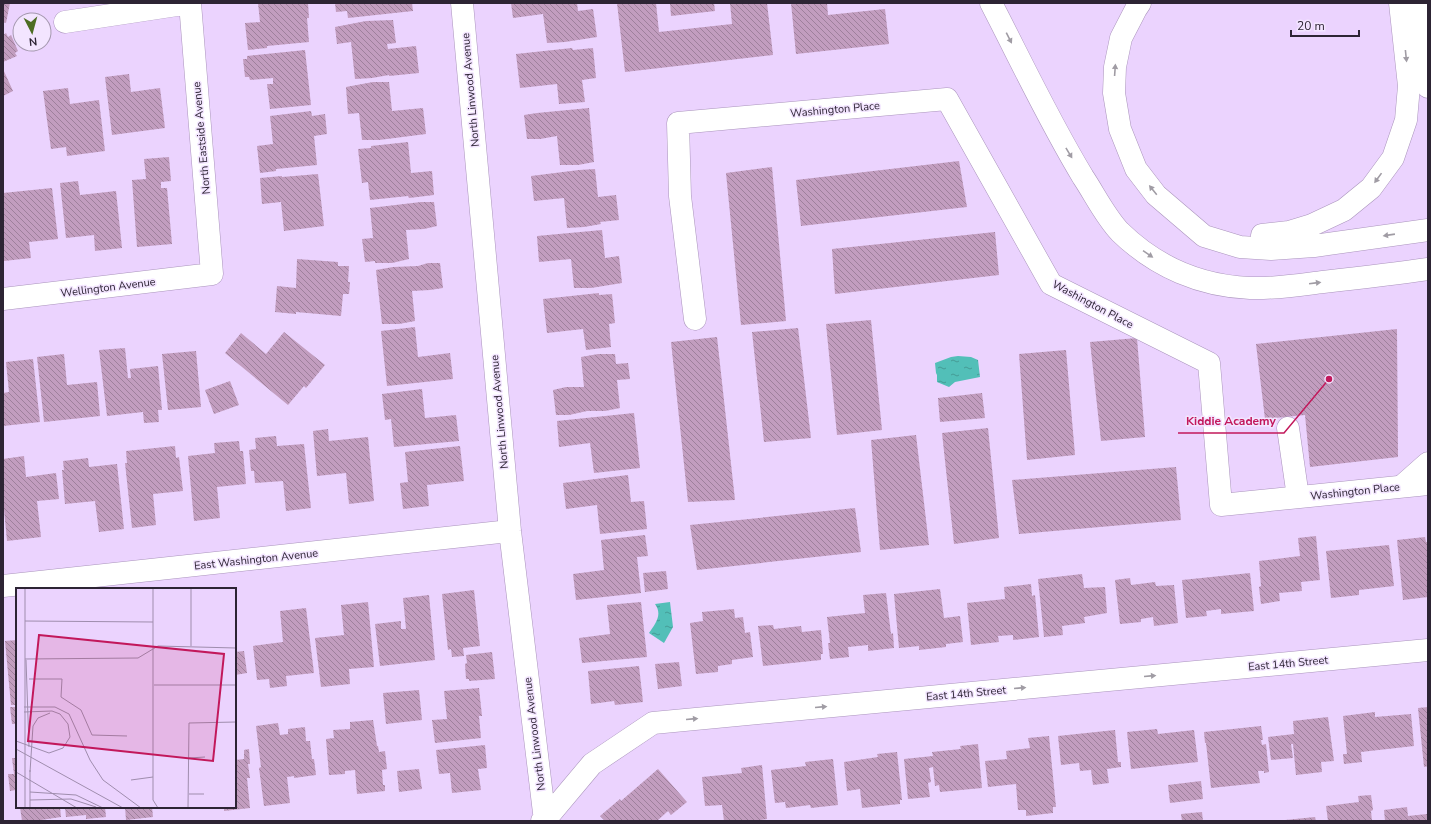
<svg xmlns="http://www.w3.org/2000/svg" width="1431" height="824" viewBox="0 0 1431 824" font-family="'Nunito Sans',sans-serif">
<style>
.water{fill:url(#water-ripples)}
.building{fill:url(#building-back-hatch)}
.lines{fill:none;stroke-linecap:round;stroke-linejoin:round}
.minor-casing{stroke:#aa94bc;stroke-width:23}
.major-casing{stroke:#aa94bc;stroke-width:23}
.highway-casing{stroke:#aa94bc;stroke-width:23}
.minor{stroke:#fff;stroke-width:22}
.major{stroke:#fff;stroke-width:22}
.highway{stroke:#fff;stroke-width:22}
.oneway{fill:#a09ca4}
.labels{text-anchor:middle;stroke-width:3;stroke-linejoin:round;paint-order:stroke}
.street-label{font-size:11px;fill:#2d2434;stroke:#f3e5ff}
.inset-road{fill:none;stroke:#9f8dad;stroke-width:1}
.view{fill:#c2185b;fill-opacity:0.15;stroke:#c2185b;stroke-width:2}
.inset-edge{fill:none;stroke:#2d2434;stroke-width:2}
.leader{fill:none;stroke:#c2185b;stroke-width:1.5}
.callout-dot{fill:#c2185b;stroke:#f3e5ff;stroke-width:1.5}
.callout-label{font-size:12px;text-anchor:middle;font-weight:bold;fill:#c2185b;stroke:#f3e5ff;stroke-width:3;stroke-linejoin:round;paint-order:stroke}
</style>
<defs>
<pattern id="water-ripples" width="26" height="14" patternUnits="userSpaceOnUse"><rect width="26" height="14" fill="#52bfb8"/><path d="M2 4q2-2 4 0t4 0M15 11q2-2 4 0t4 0" fill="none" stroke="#449b96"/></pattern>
<pattern id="building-back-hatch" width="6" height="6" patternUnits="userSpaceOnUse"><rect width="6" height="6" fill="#c29dbf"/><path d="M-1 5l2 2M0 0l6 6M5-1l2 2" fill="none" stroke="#9e809c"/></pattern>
</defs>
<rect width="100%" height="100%" fill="#ebd3fe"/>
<!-- water -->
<path class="water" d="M958,356L971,357L978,360L980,377L955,382L949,387L937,382V375L936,373L935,363L951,357Z
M670,602L673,627L664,643L649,633C655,624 663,615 655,604Z"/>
<!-- building -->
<path class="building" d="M3,3H10L6,23L3,22Z
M258,3H308L309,18H307L309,42L267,46V48L248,50L245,23L260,22Z
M335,3H412L413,11L348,18L347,11L336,12Z
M511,3H577L578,11L593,9L597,37L565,42L547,43L543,14L513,18Z
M617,3H656L659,32L732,24L730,3H767L773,55L625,72Z
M670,3H714L715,11L671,16Z
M791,3H827L828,15L885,9L889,44L796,54Z
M393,20L396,43L387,44L388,49L416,46L419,73L389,76V75L372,78L355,79L351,42L337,44L335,27L366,21Z
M6,33L8,37L11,35L18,51L15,53L17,56L3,62V35Z
M572,48L573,50L593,48L596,78L582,80L585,102L559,104L557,84L520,88L516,54Z
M305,50L311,105L270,109L267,84H273V78L250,80L249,77H245L243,59H247V56Z
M3,69L13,91L3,96Z
M129,74L131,92L160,88L165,128L112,135L105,77Z
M373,82H389L392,111L423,108L426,134L379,140H362L359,113L348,114L346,87Z
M68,88L70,104L99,100L105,151L67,156L66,147L51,149L43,91Z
M589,108L594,162L578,165H560L557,136L540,139H527L524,115L537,113Z
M311,111L312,116L325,114L327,134L314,136L317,165L276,169V171L260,173L257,146L273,144L270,116Z
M408,142L411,173L432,171L434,195L409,198L408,196L370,200L368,182L362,183L358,149L371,148V146Z
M169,157L171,181L161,182V188H167L172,244L137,247L132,180L146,179L144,159Z
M959,161L967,207L801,226L796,180Z
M772,167L786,321L741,325L726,173Z
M595,169L598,197L616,195L619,220L600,222L601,224L584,227L567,228L564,198L534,201L531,176L579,170Z
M318,174L324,226L284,231L281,202L262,204L260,178L282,176V177Z
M78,181L80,195L116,191L122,248L95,251L94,235L66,238L60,183Z
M52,188L58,239L29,242L31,258L4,261L3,248V193Z
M421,202H434L437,226L424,229L406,230L409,259L392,263H375V261L365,262L362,239L373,238L370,208Z
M602,230L605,258L619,256L622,283L591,288H574L571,259L539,262L537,236Z
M995,232L999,275L835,294L832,249Z
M297,259L338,262V266H349L348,282H350L349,294H343L341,316L296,312V314L275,312L277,286L296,288Z
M428,263H440L443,288L430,290L412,291L415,321L399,324H382L376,270L393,267L418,266Z
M599,293V295L612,294L615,323L609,324L611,347L586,350L583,329L547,333L543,299Z
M871,320L882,430L837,435L826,324Z
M415,327L418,357L450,353L453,379L387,386L381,331Z
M798,328L811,438L764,442L752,332Z
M1397,329L1398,457L1310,467L1305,415L1265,419L1256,344Z
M284,332L325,365L306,388L304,386L288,405L225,353L241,333L266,354Z
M717,337L735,500L688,502L671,342Z
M1137,338L1145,437L1101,441L1090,342Z
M125,348L128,378H131L130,369L158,366L162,410H158L159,422L144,423L143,412L107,416L99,350Z
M1066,350L1075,455L1027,460L1019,354Z
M196,351L201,407L168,410L162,354Z
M64,354L67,385L97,382L100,416L44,422L37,357Z
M598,354H615L616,364L628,363L630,379L617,380L620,408L605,411H587L569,415H556L553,390L566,387H584L581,357Z
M33,359L40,422L3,426V393L9,392L6,362Z
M230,381L239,405L214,414L205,390Z
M422,389L425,418L456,415L459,441L394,447L391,419L385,420L382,394Z
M982,393L985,418L940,422L938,398Z
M634,413L640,468L594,473L590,443L559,447L557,421Z
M988,428L999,538L954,544L942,433Z
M328,429L329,441L368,437L374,501L349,504L346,473L317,476L313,431Z
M916,435L929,545L880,550L871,440Z
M276,436L277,446L304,444L311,508L286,511L283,481L255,483L254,471H251L249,450L256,449L255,438Z
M239,441L240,451H243L246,484L217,487L220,518L194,521L188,456L215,453L214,443Z
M175,446L176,458L179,457L183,491L153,494L156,525L132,528L125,463H127L126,451Z
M460,446L464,481L427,485L429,506L403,509L400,483L408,482L405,452Z
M24,456L26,477L56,473L59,499L37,501L41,537L7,541L3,499V459Z
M88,458L89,467L117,464L124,529L99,532L95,501L65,504L62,470H64L63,461Z
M1176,467L1181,520L1019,534L1012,480Z
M628,475L631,502L644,501L647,529L600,534L597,505L566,509L563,483Z
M855,508L861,552L697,570L690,525Z
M645,535L648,556L637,557L641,593L576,600L573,574L604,570L601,540Z
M1316,536L1320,580L1301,582L1302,591L1279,593L1280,601L1261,604L1259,587L1261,586L1259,561L1300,556L1298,538Z
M1425,537L1426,542H1428V597L1403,600L1397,540Z
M1389,545L1394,586L1359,590V595L1331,598L1326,551Z
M666,571L668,589L645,592L643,573Z
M1250,573L1254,611L1221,614V609L1206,611L1207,616L1186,618L1182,580Z
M1082,574L1084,588L1105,587L1107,613L1084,617L1085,623L1062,626L1063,635L1044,637L1038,579Z
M1130,578L1131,585L1155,582L1156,586L1174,585L1178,623L1154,626L1153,617L1141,619V622L1120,624L1115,580Z
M1031,584L1032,596L1035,595L1039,637L1013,640V635L998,636L999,642L971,645L967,603L1005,599L1004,587Z
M940,589L944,618L960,616L963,642L946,644V647L919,650V646L899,648L894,594Z
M474,590L480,646L463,648L464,656L452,657L451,649L448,650L442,594Z
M886,593L891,634L893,633L894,648L868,651V645L848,647L849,657L830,659L828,643H830L827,617L865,613L863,595Z
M429,595L435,660L380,666L375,624L401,621V629H406L403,598Z
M368,602L374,667L349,669L350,684L321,687L315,638L344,635L341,605Z
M641,602L647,657L582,663L579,638L610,634L607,605Z
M306,608L314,673L286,676L287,686L270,688L269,679L257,680L253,646L283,642L280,611Z
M734,609L735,618L743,617L745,633L750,632L753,657L732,660V664L718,666V672L696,674L690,623L703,621L702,612Z
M773,625L774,629L801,626L802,632L821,630L823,654H821V660L763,666L758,626Z
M17,640V705H11L5,641Z
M244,651L247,673L235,675V652Z
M492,652L495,679L469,681V679H466L465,664L467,663L466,655Z
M679,662L682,686L658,689L655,664Z
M639,666L643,702L615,705L614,701L591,704L588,671Z
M479,688L482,716H479L481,738L435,743L432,720L447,719L444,691Z
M419,690L422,720L386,724L383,693Z
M10,707H17V724H12Z
M1428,707V766L1424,767L1418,708Z
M1375,712V717L1411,714L1414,746L1361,752L1362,762L1344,764L1343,754H1347L1343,716Z
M1328,717L1334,761L1321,762L1322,772L1296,775L1293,744H1291L1293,758L1271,760L1268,737L1294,734L1293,721Z
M373,720L377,746H378L379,752L385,751L387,769L382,770L383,785H385V791L357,794L355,770L345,771V774L329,775L326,739L334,738L333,730L350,729V722Z
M278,723L280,735L288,734V729L305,727L306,741H310L312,759H314L316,775L294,778V776L287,777L290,803L264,806L259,768L261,767L256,726Z
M1261,726L1263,740H1261L1262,745L1266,744L1269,772L1264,773V771H1258L1260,783L1211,788L1206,743H1205L1204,732Z
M1157,729L1158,734L1194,730L1198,762L1131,769L1127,732Z
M1115,730L1118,762H1121V767L1107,769L1109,783L1093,785L1091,770L1080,771L1079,763L1061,765L1058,736Z
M1049,736L1056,807H1053V813L1026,816V810H1018L1016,784L988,787L985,761L1007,759L1006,751L1030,748L1028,738Z
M978,744L982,788L940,792L939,785L935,786L933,767L929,768L931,782L928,783L930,797L908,799L904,759L933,756L932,752L961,749L960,746Z
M485,745L487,768L478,769L481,790L452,793L450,773L439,774L436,750Z
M249,749L250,764H248L250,778H247L250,808L224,811V807H235V760L244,759V750Z
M897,752L902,800H900V804L862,808L860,789L847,791L844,762L878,757L877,754Z
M12,758H17V793L16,790L10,791L8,774H14Z
M833,759L838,805L811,808L810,805L786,808L785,802L775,803L771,770L806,766L805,762Z
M762,765L767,819L752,821H724L722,805L705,806L702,777L742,773L741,768Z
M419,769L422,789L399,792L397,771Z
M658,769L687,802L671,815L668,811L657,821H605L600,816L620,799L621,801Z
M1201,781L1203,799L1170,803L1168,785Z
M1371,795L1373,810L1371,811L1372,821H1328L1326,806L1359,802L1358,796Z
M20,807H60L61,817L41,820L42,821H22Z
M65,807H105L106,817L86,819V815L66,817Z
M125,807H152L153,817L126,820Z
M1407,807L1408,816L1427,814L1428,821H1385L1384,810Z
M1202,812L1203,821H1182L1181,814Z
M1315,817L1316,821H1285V820Z"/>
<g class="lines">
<defs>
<path id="minor" d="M462,3L510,531L545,821
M65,22L190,3
M3,299L212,274L190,3
M695,319L680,196L678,123L947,99L1051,284L1209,363L1221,505L1428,484
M1288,428L1298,497
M3,586L510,531
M542,821L545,820L592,764L653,723L1428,650"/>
<path id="major" d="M1419,3L1428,87
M1402,486L1428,463"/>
<path id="highway" d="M991,3C1021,61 1049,121 1083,177C1095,195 1105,216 1120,232C1156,267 1201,286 1250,288C1275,289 1299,285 1323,282C1358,278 1393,274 1428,269
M1140,3L1136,9L1121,38L1115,67L1114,93L1120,129L1136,169L1156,195L1204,236L1240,247L1271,249L1314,246L1428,230
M1262,235L1289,232L1312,225L1344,210L1371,188L1393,158L1406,120L1409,86L1400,3"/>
</defs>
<!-- minor casing -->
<use href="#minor" class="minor-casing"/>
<!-- major casing -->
<use href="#major" class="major-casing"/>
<!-- highway casing -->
<use href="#highway" class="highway-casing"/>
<!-- minor -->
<use href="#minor" class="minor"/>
<!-- major -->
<use href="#major" class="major"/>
<!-- highway -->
<use href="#highway" class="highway"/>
</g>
<!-- one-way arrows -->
<defs><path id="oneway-solid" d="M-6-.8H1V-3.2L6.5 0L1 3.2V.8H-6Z"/></defs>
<g class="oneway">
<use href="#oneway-solid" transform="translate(1009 38) rotate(63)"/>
<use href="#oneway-solid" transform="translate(1406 56) rotate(84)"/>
<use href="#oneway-solid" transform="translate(1115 70) rotate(-86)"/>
<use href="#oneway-solid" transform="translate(1069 153) rotate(59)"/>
<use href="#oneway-solid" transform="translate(1378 178) rotate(126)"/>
<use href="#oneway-solid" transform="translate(1153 190) rotate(-129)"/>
<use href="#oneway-solid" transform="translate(1389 235) rotate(172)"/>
<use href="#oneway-solid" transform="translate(1148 254) rotate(34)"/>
<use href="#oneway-solid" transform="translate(1315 283) rotate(-7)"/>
<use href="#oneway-solid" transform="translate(1150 676) rotate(-5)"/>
<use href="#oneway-solid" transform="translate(1020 688) rotate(-5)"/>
<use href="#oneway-solid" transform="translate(821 707) rotate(-5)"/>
<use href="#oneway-solid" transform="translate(692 719) rotate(-5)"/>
</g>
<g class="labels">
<!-- street labels -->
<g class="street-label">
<text transform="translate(470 90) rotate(-95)" y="4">North Linwood Avenue</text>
<text transform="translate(835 109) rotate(-5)" y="4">Washington Place</text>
<text transform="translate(201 138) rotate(-95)" y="4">North Eastside Avenue</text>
<text transform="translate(108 287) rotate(-7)" y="4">Wellington Avenue</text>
<text transform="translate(1093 304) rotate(28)" y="4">Washington Place</text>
<text transform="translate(499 412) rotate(-95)" y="4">North Linwood Avenue</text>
<text transform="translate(1355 491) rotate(-6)" y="4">Washington Place</text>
<text transform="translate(256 559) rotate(-6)" y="4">East Washington Avenue</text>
<text transform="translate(1288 663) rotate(-5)" y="4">East 14th Street</text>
<text transform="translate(966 693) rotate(-5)" y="4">East 14th Street</text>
<text transform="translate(534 734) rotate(-97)" y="4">North Linwood Avenue</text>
</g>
</g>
<!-- overview -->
<g transform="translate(16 588)">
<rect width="220" height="220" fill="#ebd3fe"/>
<path class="inset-road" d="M137,0V212L142,220M9,33L137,34M175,58V0M9,71L122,70L142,58L220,60M10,72L13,159M13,91H46L45,109L65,122L76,147L111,148M138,97H220M8,119H39L53,126L74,172L87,192L125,220M0,153L33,165L47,160L54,149L52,136L44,126L36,123L8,124M0,161L107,220M173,170L189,169M14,182V220M0,184L61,220M14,184L17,138L22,130L34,125M115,192L137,189M14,204L60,207L87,220M173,206H188M14,212L55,211L80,219M9,220V0M172,220L173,135L220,134"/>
<path class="view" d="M23,47L208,66L197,173L12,153Z"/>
<rect width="220" height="220" class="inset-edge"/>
</g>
<!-- callouts -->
<path class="leader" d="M1329 379L1284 433H1178"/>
<circle class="callout-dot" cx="1329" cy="379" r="4"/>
<g class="callout-label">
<text x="1231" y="425">Kiddie Academy</text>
</g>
<!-- border -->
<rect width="1431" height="824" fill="none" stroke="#2d2434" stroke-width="8"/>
<!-- north arrow -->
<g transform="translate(32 32) rotate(174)"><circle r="19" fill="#f3e5ff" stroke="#a498ae"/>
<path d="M0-3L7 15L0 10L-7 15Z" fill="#4d6d23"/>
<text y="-6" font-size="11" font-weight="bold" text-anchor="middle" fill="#2d2434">N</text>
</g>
<!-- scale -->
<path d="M1291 30v6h68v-6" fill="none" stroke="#2d2434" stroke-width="2"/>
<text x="1297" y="30" font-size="12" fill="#2d2434" stroke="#f3e5ff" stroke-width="3" paint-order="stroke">20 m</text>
</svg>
